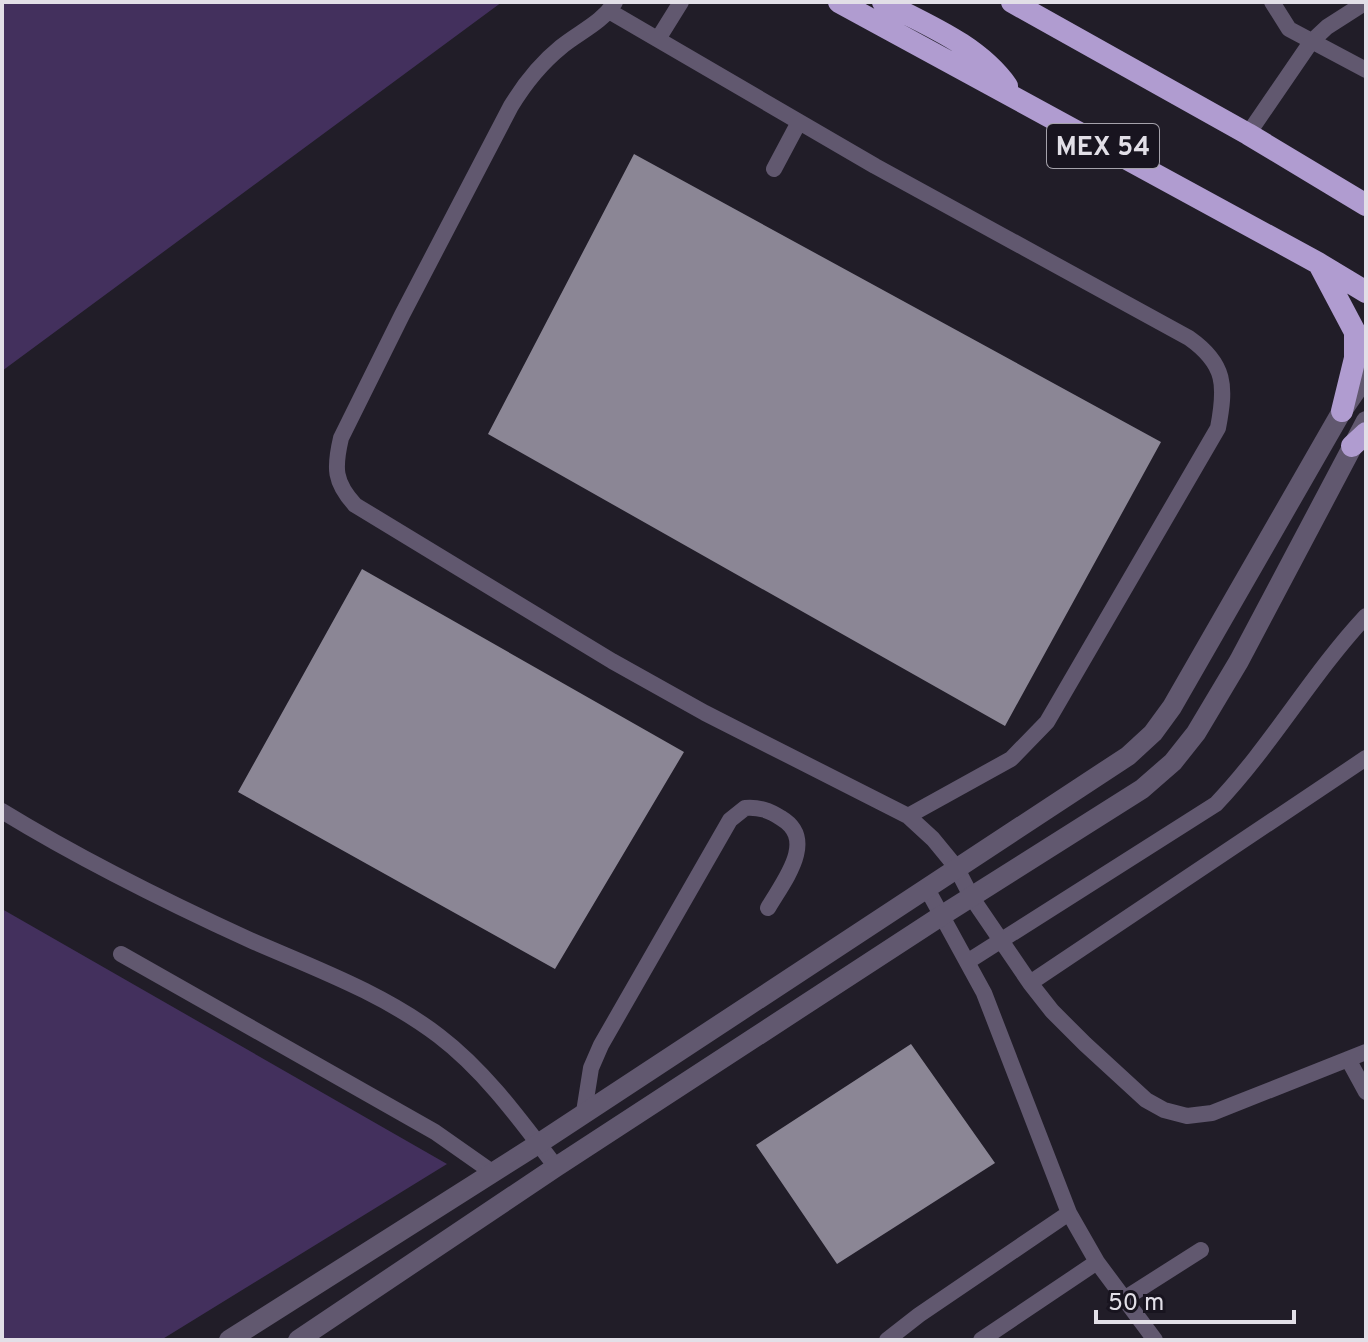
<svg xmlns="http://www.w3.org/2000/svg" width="1368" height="1342" viewBox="0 0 1368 1342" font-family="Overpass,sans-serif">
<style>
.green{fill:#43305d}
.building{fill:#8b8695}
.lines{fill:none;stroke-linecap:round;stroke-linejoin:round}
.service{stroke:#61586f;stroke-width:16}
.tertiary{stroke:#61586f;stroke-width:20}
.trunk{stroke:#b09cd0;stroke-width:22}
.labels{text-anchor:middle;stroke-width:8;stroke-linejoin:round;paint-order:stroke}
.shield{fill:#18141f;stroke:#a5a2ab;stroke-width:2}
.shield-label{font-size:26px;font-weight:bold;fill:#e2dfe7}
</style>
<rect width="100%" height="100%" fill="#211d28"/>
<!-- green -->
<path class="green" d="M2,2H502L2,371Z
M2,909L447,1164L161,1340H2Z"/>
<!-- building -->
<path class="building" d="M634,154L1161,442L1005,726L488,434Z
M362,569L684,752L555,969L238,792Z
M911,1044L995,1163L837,1264L756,1145Z"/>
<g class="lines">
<!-- service -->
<path class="service" d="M615,2C602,23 579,32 561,47C540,64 525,83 511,106L402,315L341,438C334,468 334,482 355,505L612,661L705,713L908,816L933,839L956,867L972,898L1030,983L1052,1011L1085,1044L1146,1100L1164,1110L1187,1116L1212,1113L1366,1052
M1272,2L1289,29L1366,70
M609,11L875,166L1189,338C1226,364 1226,386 1218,428L1047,722L1011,759L908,816
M658,39L681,2
M1248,134L1311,42L1327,27L1366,2
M774,169L799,122
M2,811C82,860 165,901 250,940C314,968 383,993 439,1036C485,1071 521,1121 556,1167
M926,887L984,993L1069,1213L1097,1262L1155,1340
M121,954L435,1132L492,1172
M967,962L1216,804C1272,745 1311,675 1366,616
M1030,983L1366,758
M1348,1059L1366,1092
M584,1112L591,1068L601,1045L730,820L745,808C759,807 769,810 781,818C818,840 783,882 768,908
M1124,1299L1201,1250
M887,1340L919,1315L1069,1213
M981,1340L1097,1262"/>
<!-- tertiary -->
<path class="tertiary" d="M229,1340L538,1144L1128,756L1153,733L1172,707L1342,411L1366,376
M298,1340L556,1167L941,916L1142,789L1173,762L1196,733L1239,661L1366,421"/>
<!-- trunk -->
<path class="trunk" d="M839,2L1318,263L1366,292
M883,2C927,25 978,45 1007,86
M1012,2L1248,134L1366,205
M1319,264L1355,332V358L1342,411
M1352,446L1366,433"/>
</g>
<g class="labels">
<!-- shield labels -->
<rect class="shield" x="1047" y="124" width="112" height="44" rx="6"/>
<g class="shield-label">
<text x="1103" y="155">MEX 54</text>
</g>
</g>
<!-- border -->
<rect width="1368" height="1342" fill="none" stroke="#e2dfe7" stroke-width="8"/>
<!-- scale -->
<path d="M1096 1310v12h198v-12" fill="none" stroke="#e2dfe7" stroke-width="4"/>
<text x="1108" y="1310" font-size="24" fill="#e2dfe7" stroke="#18141f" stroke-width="6" paint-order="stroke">50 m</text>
</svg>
